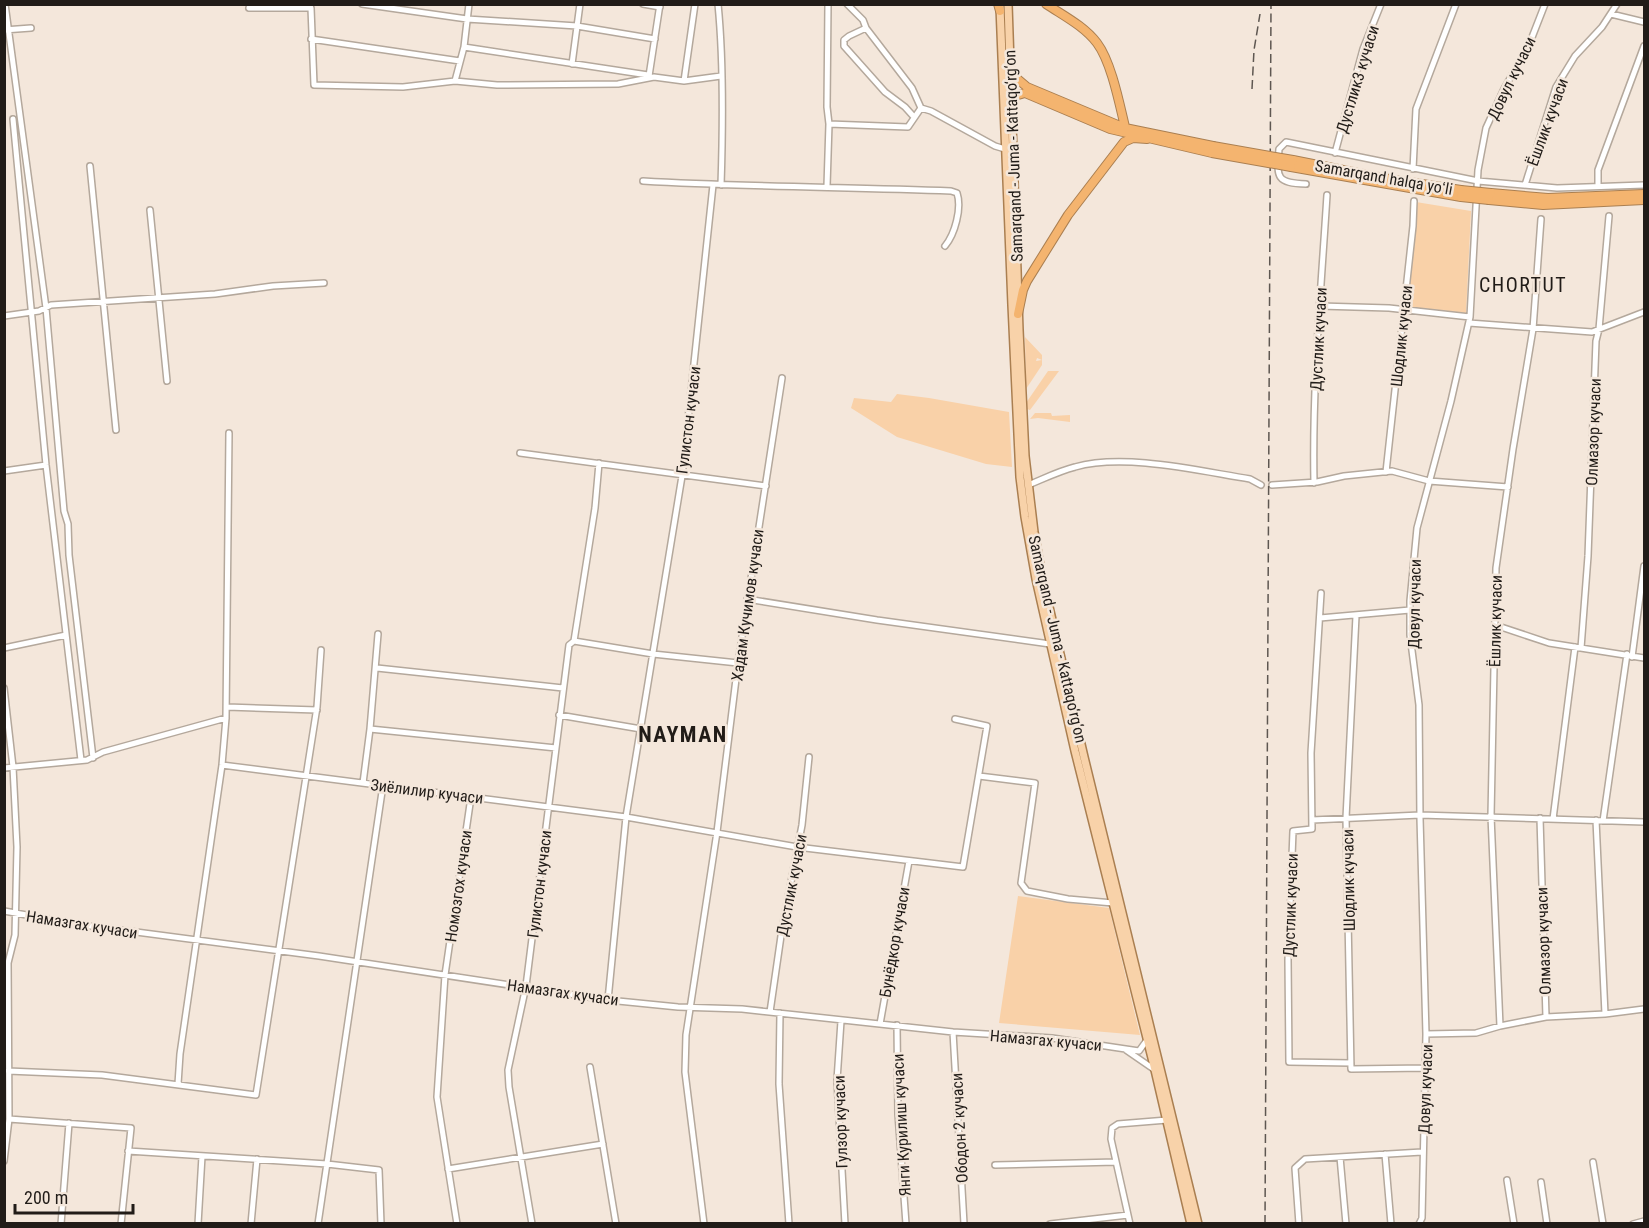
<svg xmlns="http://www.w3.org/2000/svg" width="1649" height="1228" viewBox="0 0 1649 1228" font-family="'Roboto Condensed',sans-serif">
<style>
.green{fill:#f9d1a8}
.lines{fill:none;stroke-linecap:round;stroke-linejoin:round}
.minor-casing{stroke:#b4a89c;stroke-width:8}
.major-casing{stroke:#aa7f51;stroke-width:10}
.highway-casing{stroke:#aa7f51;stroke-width:10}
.minor{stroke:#fff;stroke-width:5}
.major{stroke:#f8d2a9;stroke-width:7}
.highway{stroke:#f4b46f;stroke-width:8}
.rail{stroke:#5e5751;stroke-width:1.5;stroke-dasharray:9 4.5;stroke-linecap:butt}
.highway-bridge-casing{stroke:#aa7f51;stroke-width:10;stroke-linecap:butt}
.highway-bridge{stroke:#f4b46f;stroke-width:8}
.labels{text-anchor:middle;stroke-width:5;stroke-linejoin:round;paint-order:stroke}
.street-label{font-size:16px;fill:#211c18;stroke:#f4e7db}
.quarter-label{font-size:20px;letter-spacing:1.5px;fill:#211c18;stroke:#f4e7db}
.district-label{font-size:22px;font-weight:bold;letter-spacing:1.5px;fill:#211c18;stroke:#f4e7db}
</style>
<rect width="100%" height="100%" fill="#f4e7db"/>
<!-- green -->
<path class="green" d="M1416,202L1471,211L1466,314L1407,309Z
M1025,337L1042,355V360L1037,358L1036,361L1042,360V365L1026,389Z
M1048,371H1059L1030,410L1027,409L1026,403Z
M897,394L929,398L1009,412L1012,467L986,464L897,437L851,408L854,398L891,402Z
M1035,413H1051L1052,416L1070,415V422L1038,418L1030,419Z
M1018,896L1109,908L1140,1035L999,1023Z"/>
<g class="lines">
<defs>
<path id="minor" d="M5,4L46,308L64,511L68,524L69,555L93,758
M250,4L249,8H311L314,85L403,87L455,81L497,85L618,84L654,77L684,81L721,76
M362,4L467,19L577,26L655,39
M643,4L660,7
M718,4C724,64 723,125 721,185
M847,4L863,20L866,28L912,88L921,108
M1611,14L1644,22
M866,28L849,36L844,40V46L885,92L905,107L914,117
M4,30L31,28
M311,39L460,61
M464,47L648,75
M572,64L580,4
M649,76L660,4
M455,81L464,47L469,4
M684,81L695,4
M13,119L46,465L81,760
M829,124L908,127L921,108L931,111L995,146L1005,149
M1335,153L1363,49L1381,4
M90,166L116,430
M1413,169L1416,109L1456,4
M643,181C745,187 848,187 951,191L957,193C962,208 955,234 945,246
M1306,184C1275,183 1277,177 1279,149L1286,142L1478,181L1557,188L1644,185
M1525,185L1556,87L1575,56L1602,27L1617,4
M827,186L829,124L827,107L828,4
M1598,186V170L1644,46
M150,210L167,381
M1320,306L1389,308L1470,317
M4,316L39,311L51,305L215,294L273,286L324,283
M1469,323L1592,332L1644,312
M520,453L766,486
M4,471L46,465
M1386,472L1413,226L1414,201
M1314,483C1312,387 1321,290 1327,195
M1028,485C1043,479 1059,471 1075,467C1125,453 1199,471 1250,479L1261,485
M1272,485L1317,482L1344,476L1392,471L1429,481L1508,487
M1321,593L1311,753L1312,829L1293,831L1288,960L1289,1062L1351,1063
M747,599L877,620L1050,644
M1356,616L1346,818L1351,1069L1426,1068
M1320,618L1410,610
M1495,625L1549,643L1644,658
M378,634L370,729L556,748
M574,641L595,508L599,463
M574,641L653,654L738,663
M4,648L66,635
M1581,648L1588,556L1596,341L1599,329L1609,216
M1632,657L1644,566
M377,668L563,688
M4,688L13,767L17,847L15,935L8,963L9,1119L4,1161
M227,707L317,710
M559,715L641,729
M222,765L626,817L797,847L963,867L987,726L955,719
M4,768L87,760L103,752L226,718
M979,776L1035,783L1021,883L1027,891L1068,899L1113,903
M363,783L370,729
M1553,819L1575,647
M1312,820L1420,815L1644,822
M1603,821L1627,654
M4,911L83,925L319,956L608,1000L678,1007L742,1009L953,1032L1052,1038L1139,1051L1147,1040
M608,1000L626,817L682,476L713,185
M770,1012L782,929L802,825L809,757
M780,1013L779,1084L789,1224
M1605,1014L1644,1009
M1546,1017L1605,1014L1596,820
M841,1021L837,1080L845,1224
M880,1024L909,861
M897,1025L898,1114L906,1224
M1500,1026L1491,816L1496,568L1513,449L1533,329L1541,219
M953,1032L964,1224
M1426,1034L1476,1033L1500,1026L1546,1017L1540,818
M1126,1050L1155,1070
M590,1067L616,1224
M8,1071L102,1075L256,1095L317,707L321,650
M178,1084L180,1054L222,765L226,718L229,433
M9,1119L131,1128L121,1224
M128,1151L327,1164L379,1170L381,1224
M1385,1154L1391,1224
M1340,1157L1346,1224
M1593,1162L1603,1224
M995,1165L1116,1162
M448,1169L603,1144
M1507,1180L1514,1224
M1541,1182L1547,1224
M61,1224L69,1123
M198,1224L202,1156
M251,1224L257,1159
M318,1224L383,785
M457,1224L437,1097L445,975L471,797
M532,1224L509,1087L508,1070L526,986L569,645L574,641
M704,1224L685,1072L686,1035L717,832L738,663L782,378
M1050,1224L1128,1215
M1130,1224L1111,1139L1112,1128L1118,1124L1167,1120
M1299,1224L1295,1168L1305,1159L1422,1152
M1419,1224L1422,1218L1426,1034L1420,818L1419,705L1410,635V601L1417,528L1451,401L1470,317L1478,170L1486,128L1504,89L1529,45L1545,4
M1633,1224L1644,1221"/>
<path id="major" d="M1008,4L1019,330L1025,456L1034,532L1042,577L1084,757L1198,1224
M1000,7L1012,305L1020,477L1025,517L1036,579L1075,751L1155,1070L1191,1224"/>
<path id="highway" d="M998,4L1000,11
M1046,4C1064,16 1084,26 1097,43C1112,63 1120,107 1126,131
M1010,69L1014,76L1027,87L1125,128L1213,146
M1011,97L1025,93L1110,129L1212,153
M1293,160L1383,178L1461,190
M1291,167L1461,197
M1491,193L1548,198L1644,194
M1489,200L1543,205L1644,200
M1018,314L1023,290L1027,281L1068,215L1124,142L1133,138L1147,139"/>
</defs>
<!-- minor casing -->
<use href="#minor" class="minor-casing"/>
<!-- major casing -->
<use href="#major" class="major-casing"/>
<!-- highway casing -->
<use href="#highway" class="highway-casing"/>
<!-- minor -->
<use href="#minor" class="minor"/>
<!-- major -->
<use href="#major" class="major"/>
<!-- highway -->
<use href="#highway" class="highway"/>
<!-- rail -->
<path class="rail" d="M1252,89L1254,50L1260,14
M1265,1224L1271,4"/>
<defs>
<path id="highway-bridge" d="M1213,146L1293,160
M1212,153L1291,167
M1461,190L1491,193
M1461,197L1489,200"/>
</defs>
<!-- highway-bridge casing -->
<use href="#highway-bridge" class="highway-bridge-casing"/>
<!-- highway-bridge -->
<use href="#highway-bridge" class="highway-bridge"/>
</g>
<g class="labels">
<!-- street labels -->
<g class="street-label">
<text transform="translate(1511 78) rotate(-64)" y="6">Довул кучаси</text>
<text transform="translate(1357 79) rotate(-73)" y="6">Дустлик3 кучаси</text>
<text transform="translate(1547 122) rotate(-70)" y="6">Ёшлик кучаси</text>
<text transform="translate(1013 156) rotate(-92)" y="6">Samarqand - Juma - Kattaqo‘rg‘on</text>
<text transform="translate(1384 177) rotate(10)" y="6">Samarqand halqa yoʻli</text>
<text transform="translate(1401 336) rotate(-84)" y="6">Шодлик кучаси</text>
<text transform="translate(1318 339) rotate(-87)" y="6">Дустлик кучаси</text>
<text transform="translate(688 420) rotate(-83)" y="6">Гулистон кучаси</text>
<text transform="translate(1593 432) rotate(-88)" y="6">Олмазор кучаси</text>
<text transform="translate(1414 604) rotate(-89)" y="6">Довул кучаси</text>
<text transform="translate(747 605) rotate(-82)" y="6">Хадам Кучимов кучаси</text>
<text transform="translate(1495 621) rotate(-89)" y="6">Ёшлик кучаси</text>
<text transform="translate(1058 639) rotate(77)" y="6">Samarqand - Juma - Kattaqo‘rg‘on</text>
<text transform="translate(427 791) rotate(7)" y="6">Зиёлилир кучаси</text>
<text transform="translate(1348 880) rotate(-91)" y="6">Шодлик кучаси</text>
<text transform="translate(539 884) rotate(-83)" y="6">Гулистон кучаси</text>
<text transform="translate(791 885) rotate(-79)" y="6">Дустлик кучаси</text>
<text transform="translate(458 886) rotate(-82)" y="6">Номозгох кучаси</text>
<text transform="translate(1290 905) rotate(-88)" y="6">Дустлик кучаси</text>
<text transform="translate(82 924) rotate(9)" y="6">Намазгах кучаси</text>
<text transform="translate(1543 941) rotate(-92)" y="6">Олмазор кучаси</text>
<text transform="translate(894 942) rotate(-80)" y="6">Бунёдкор кучаси</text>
<text transform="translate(563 992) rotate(8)" y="6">Намазгах кучаси</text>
<text transform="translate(1046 1040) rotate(5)" y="6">Намазгах кучаси</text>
<text transform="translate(1425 1089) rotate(-88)" y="6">Довул кучаси</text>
<text transform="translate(840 1122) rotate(-92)" y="6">Гулзор кучаси</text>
<text transform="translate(901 1125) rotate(-93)" y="6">Янги Курилиш кучаси</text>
<text transform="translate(959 1128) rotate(-93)" y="6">Ободон 2 кучаси</text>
</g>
<!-- quarter labels -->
<g class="quarter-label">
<text x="1523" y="292">CHORTUT</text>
</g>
<!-- district labels -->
<g class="district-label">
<text x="683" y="742">NAYMAN</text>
</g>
</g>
<!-- border -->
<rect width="1649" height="1228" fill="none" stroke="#211c18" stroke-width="12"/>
<!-- scale -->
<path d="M15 1204v9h118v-9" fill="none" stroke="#211c18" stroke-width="3"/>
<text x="24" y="1204" font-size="18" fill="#211c18" stroke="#f4e7db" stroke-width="4.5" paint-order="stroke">200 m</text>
</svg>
